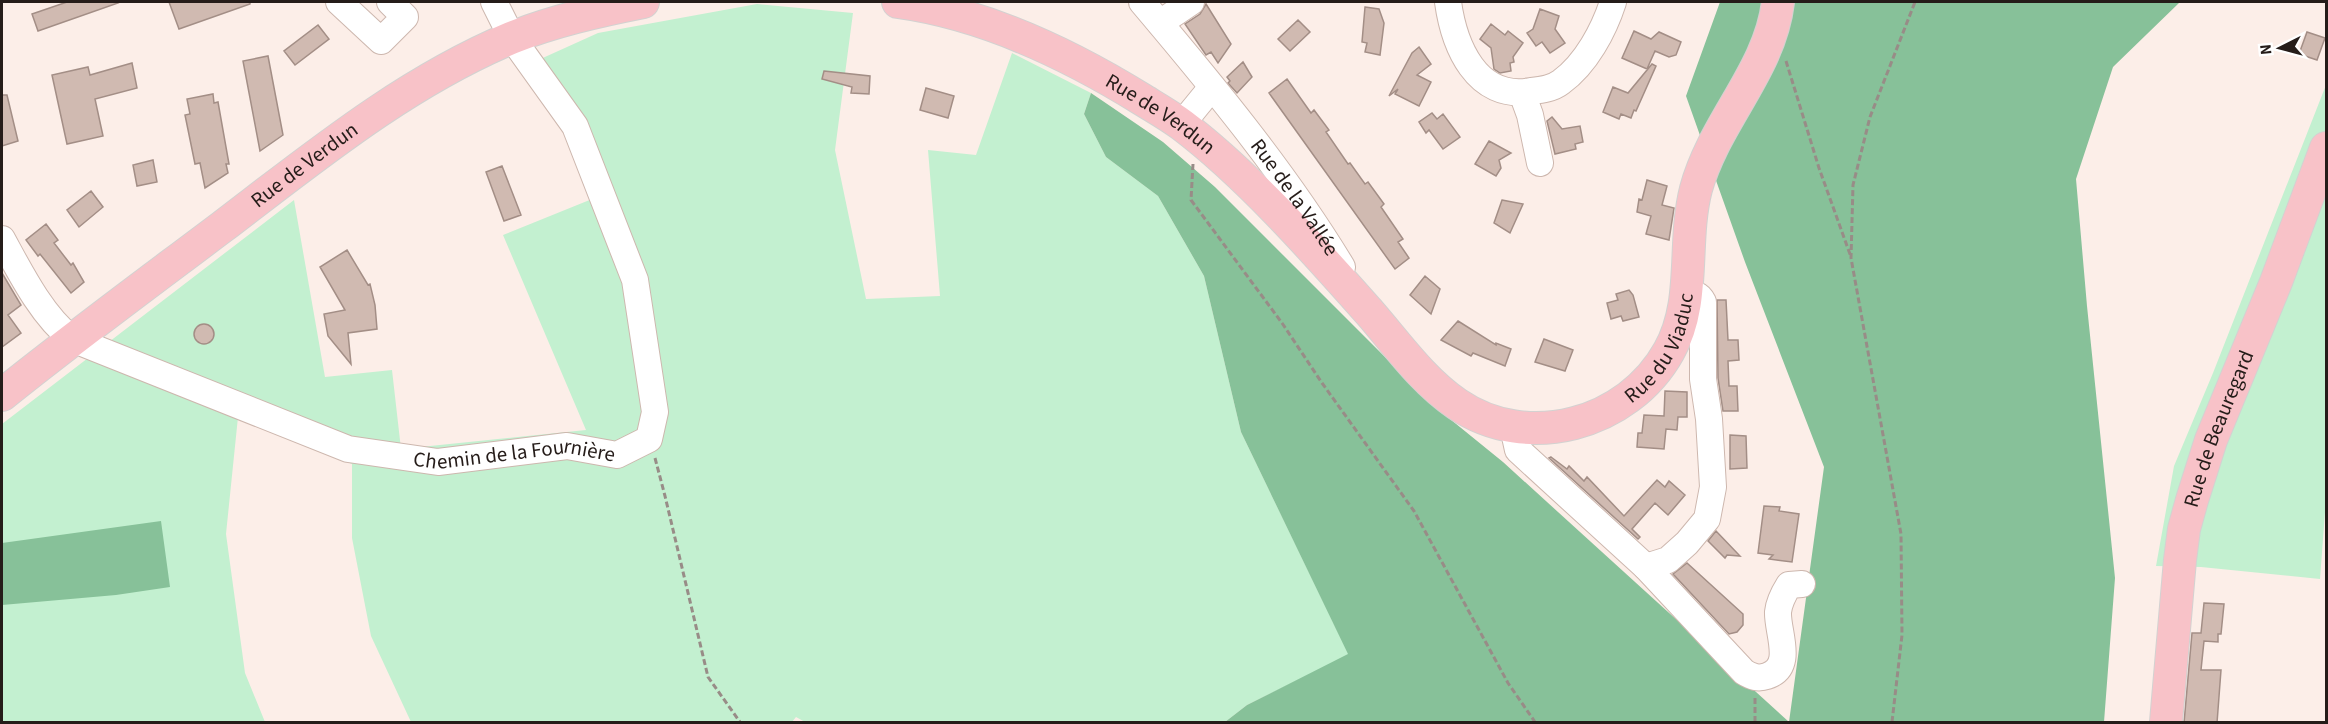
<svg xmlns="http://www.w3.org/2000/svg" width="2328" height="724" viewBox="0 0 2328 724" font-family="'Source Sans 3',sans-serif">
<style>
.green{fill:#c3f0d0}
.forest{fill:#87c199}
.building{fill:#d0bab1;stroke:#a38e86;stroke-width:1.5}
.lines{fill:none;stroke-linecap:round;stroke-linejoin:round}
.minor-casing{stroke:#cdb7ae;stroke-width:28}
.major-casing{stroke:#d3d2d1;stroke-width:34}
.path{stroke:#988c87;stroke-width:3;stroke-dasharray:6 3;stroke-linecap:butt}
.minor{stroke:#fff;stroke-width:26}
.major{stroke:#f8c2c8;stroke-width:32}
.labels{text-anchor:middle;stroke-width:4.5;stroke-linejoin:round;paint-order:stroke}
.street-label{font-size:21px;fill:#251c19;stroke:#fff}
</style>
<rect width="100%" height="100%" fill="#fceee8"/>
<!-- green -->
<path class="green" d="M757,4L853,13L835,150L866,299L940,296L928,150L976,155L1012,53L1091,93L1084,114L1106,157L1158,196L1204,276L1241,432L1349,655L1247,705L1225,722H805L796,717L792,722H411L371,636L352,538V464L238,417L226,534L245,673L265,722H2V424L294,200L325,377L392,370L401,449L586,430L503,235L597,197L559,117L525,66L598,33Z
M2326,85V499L2320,579L2201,567L2156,566L2174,466L2213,373Z"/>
<!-- forest -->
<path class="forest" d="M1720,2H2180L2113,67L2076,179L2087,306L2115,578L2104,722H1225L1247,705L1348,654L1241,432L1204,276L1158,196L1106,157L1084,114L1091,93L1163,142L1215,187L1434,406L1503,462L1789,722L1824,467L1745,262L1686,96Z
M161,521L170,587L116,595L2,605V543Z"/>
<!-- building -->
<path class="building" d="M67,2H117L118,3L38,31L32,14Z
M169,2H250V4L179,29Z
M1206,4L1231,44L1218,63L1211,52L1206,55L1185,24L1200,14Z
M1365,7L1379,9L1384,23L1380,55L1365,52L1367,43L1362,42Z
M1540,9L1559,16L1555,29L1565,43L1550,53L1542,42L1536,46L1527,33L1533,29Z
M1298,20L1310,32L1290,51L1278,39Z
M1491,24L1505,35L1508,31L1523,43L1513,57L1514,62L1510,63L1511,71L1500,73L1494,69L1491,48L1480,39Z
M318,25L329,39L295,65L284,51Z
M1634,31L1651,39L1659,32L1681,42L1676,55L1669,57L1655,51L1647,69L1622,58Z
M2307,32L2325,38L2317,60L2299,54Z
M1419,47L1431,64L1417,75L1431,82L1419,106L1395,94L1398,89L1389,96L1412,53Z
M268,56L283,135L260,151L243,61Z
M1243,62L1252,77L1237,93L1228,83L1230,81L1227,77Z
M132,63L137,88L95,99L103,136L67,144L52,75L88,67L90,75Z
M1652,64L1656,66L1636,111L1634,110L1631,118L1621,114L1619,119L1603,112L1613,87L1628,93Z
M824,71L870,76L869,94L851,93L852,87L822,79Z
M1287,79L1311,113L1314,110L1329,130L1326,132L1348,164L1350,163L1365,184L1368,182L1384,204L1381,207L1403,239L1398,242L1409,258L1395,269L1269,93Z
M926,88L954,96L948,118L920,110Z
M213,94L214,103L218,102L229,164H226L228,173L205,188L200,163L195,164L185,115L190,114L187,99Z
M2,95H7L18,141L2,146Z
M1432,113L1437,119L1443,114L1460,137L1443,149L1429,130L1426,133L1419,122Z
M1552,117L1562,129L1580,126L1583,142L1575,144L1576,149L1555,154L1547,121Z
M1489,141L1511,153L1499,160L1501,168L1496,176L1475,164Z
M153,160L157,182L137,186L133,165Z
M502,166L521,215L504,221L486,172Z
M1647,180L1667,186L1662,205L1674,208L1669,240L1646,234L1651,216L1637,212L1639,199L1642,200Z
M91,191L103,207L79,227L67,210Z
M1502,200L1523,204L1510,233L1494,223Z
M46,224L58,240L54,243L71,265L73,263L84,282L71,293L40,254L38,256L26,240Z
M347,250L368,285L370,284L375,305L377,329L348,333L351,364L328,336L324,314L345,310L320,267Z
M2,273L21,305L8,315L21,333L2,347Z
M1425,276L1440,289L1431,314L1410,295Z
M1629,290L1633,295L1639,317L1623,321L1621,316L1611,319L1607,303L1618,300L1616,294Z
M1717,300H1726L1728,340H1738L1739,360L1728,361L1729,386H1737L1738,411H1723L1718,378Z
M1458,321L1496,345V343L1511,349L1505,366L1473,353L1471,356L1441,340Z
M194 334a10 10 0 1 1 20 0a10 10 0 1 1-20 0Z
M1544,339L1573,350L1565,371L1535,362Z
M1665,391L1687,392V417H1678L1677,430L1666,429L1664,449L1637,447L1638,433H1642L1644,415L1664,416Z
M1730,435L1746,436L1747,468L1730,469Z
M1551,457L1567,469L1569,466L1584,481L1587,477L1624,516L1657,480L1665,487L1669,481L1685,495L1668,515L1655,503L1632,529L1640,537L1638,539L1549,458Z
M1764,506L1780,507L1779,511L1799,514L1792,562L1769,559L1773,555L1758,553Z
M1716,531L1740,556L1727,555L1725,558L1708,541Z
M1687,563L1743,614V625L1737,632L1729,634L1673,574Z
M2204,603L2224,604L2221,634H2218V642L2204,641L2201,670H2221L2217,723H2184L2192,633H2201Z"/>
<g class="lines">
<defs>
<g id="minor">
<path d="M339,2L381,41L405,17L390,2"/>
<path id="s1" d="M1142,2C1213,86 1285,173 1342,267"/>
<path d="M1448,2C1454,45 1476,101 1531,91C1541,90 1552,89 1561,82C1586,64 1604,30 1613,2"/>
<path d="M1160,23L1191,2"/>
<path d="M1522,93L1530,115L1540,163"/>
<path d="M1181,125L1212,87"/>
<path id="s2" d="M2,239C20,272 42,316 72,339L348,449L438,462L567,446L617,455L649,439L655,412L635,280L575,126L512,38L494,2"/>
<path d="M1513,427L1518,450L1646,567L1668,560L1687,543L1707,519L1713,487L1709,419L1703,379V302C1699,294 1695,294 1687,294"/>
<path d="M1646,567L1744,672C1752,677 1758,679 1767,676C1795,667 1777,632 1778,612C1779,602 1784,593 1789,585L1802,584"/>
</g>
<g id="major">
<path id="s3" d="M898,2C986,14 1069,54 1143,100C1156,108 1170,116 1182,125C1248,175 1315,251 1370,313C1397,344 1422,380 1457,404C1527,452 1628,425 1669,351C1697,302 1682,243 1696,189C1714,122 1770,71 1778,2"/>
<path id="s4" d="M2,395C74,337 149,282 222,227C314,157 404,83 511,38C553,21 598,11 643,2"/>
<path id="s5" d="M2166,722L2180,560L2184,529L2192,500L2211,440L2276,282L2326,148"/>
</g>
</defs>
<!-- minor casing -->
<use href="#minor" class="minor-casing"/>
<!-- major casing -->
<use href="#major" class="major-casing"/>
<!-- path -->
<path class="path" d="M1786,61L1819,168L1851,257
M1193,164L1191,200L1282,323L1322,383L1414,511L1508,683L1535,722
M655,458L665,496L708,677L740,722
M1755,722V697
M1892,722L1902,635L1901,534L1851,258L1853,185L1870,117L1915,2"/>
<!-- minor -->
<use href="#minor" class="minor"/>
<!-- major -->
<use href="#major" class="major"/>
</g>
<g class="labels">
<!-- street labels -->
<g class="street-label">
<text dy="7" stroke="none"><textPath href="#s3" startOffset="288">Rue de Verdun</textPath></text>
<text dy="7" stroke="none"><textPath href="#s4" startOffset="380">Rue de Verdun</textPath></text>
<text dy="7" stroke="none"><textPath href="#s1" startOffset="248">Rue de la Vallée</textPath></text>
<text dy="7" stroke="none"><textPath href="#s3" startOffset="948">Rue du Viaduc</textPath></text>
<text dy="7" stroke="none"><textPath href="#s5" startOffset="300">Rue de Beauregard</textPath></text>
<text dy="7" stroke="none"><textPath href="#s2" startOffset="588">Chemin de la Fournière</textPath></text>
</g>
</g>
<!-- border -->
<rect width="2328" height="724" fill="none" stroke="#251c19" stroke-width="6"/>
<!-- north arrow -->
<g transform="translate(2280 48) rotate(264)" stroke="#ffffff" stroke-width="4.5" paint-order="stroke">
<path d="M0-4.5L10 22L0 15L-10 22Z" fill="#251c19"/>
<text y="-9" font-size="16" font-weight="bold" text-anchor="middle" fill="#251c19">N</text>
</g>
</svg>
